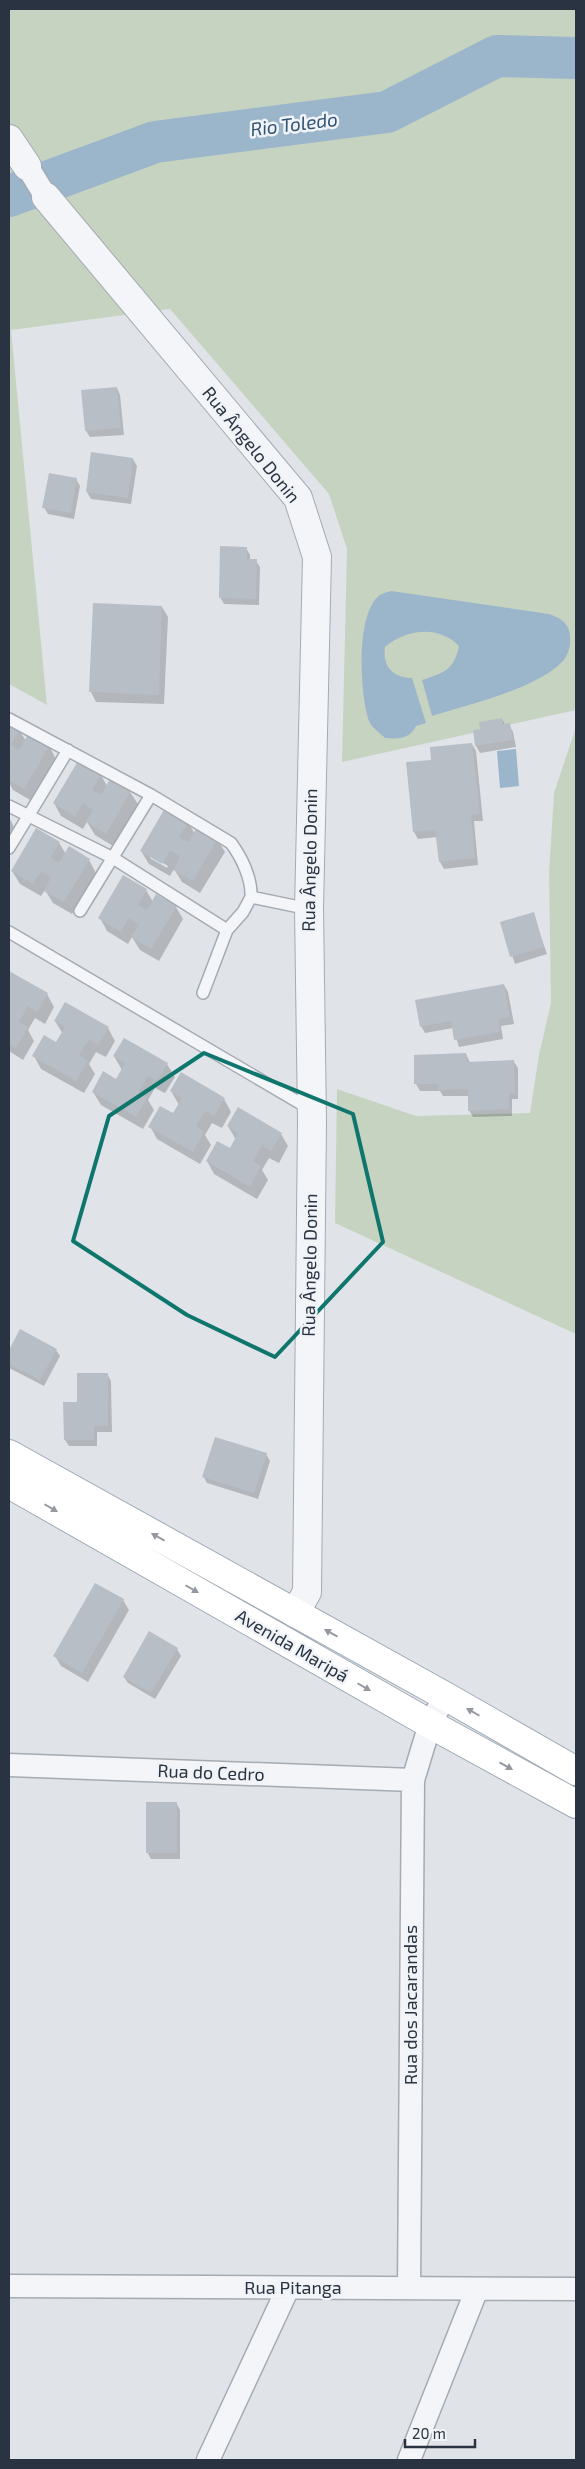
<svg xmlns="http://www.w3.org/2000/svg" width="585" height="2469" viewBox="0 0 585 2469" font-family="'Exo 2',sans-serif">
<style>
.green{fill:#c7d3c1}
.water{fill:#9bb5ca}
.shadow{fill:#0003;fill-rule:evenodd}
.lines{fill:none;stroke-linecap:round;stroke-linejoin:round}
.river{stroke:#9bb5ca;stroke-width:42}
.building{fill:#b7bec6}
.service-casing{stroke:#a5abb3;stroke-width:14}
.minor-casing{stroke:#a5abb3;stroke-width:25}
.tertiary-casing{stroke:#a5abb3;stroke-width:30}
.primary-casing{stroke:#9faab5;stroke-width:30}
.service{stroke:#f3f5f8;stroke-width:11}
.minor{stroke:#f3f5f8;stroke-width:22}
.tertiary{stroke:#f3f5f8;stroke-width:28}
.primary{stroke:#fff;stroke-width:28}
.oneway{fill:#9499a0}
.marked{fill:none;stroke:#0f766e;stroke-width:4;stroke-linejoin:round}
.labels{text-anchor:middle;stroke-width:5;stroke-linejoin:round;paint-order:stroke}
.street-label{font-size:18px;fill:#293341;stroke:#f0f3f7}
.water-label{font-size:19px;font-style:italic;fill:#325575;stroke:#f0f3f7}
</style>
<rect width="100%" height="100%" fill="#e0e4e9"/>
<!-- green -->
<path class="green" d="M9,9H576V710L342,762L347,549L329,494L170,309L11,330L47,705L9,684Z
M576,727V1334L335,1223L337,1089L416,1116L530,1113L539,1055L551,1003L549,872L554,793Z"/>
<!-- water -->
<path class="water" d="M391,591L549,614C560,618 570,623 570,637C571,645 568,656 562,662C536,689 469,704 432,716L422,680C444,673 454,670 459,646C439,625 406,629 385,647C382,666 393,678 412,678L426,723L416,726C410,739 398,739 385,738C380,733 372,728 369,721C360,695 355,613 380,595C383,593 388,592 391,591Z
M516,749L519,786L500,788L497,751Z"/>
<!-- shadow -->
<path class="shadow" d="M117,388L120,395L124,435L90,437L86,431Z
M133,459L137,466L131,504L91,499L87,492Z
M76,479L80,486L74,519L48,514L44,507Z
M246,548L250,555V560L256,561L260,567L259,605L224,604L220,597Z
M162,607L168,617L164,704L96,702L91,692Z
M502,719L505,725H509L513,732L516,747L480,753L476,746L481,730Z
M9,724L19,730L26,741L49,746L56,759L32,801L13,790L9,783Z
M472,744L476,751L483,821H474L478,865L444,869L440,862L437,837L418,839L414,832L433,761Z
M101,775L107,786L130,792L138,804L113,846L95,835L87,822L83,829L61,816L54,803Z
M9,817L14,827L9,837Z
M188,822L195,834L217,839L225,852L200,893L182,882L174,869L170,876L149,864L141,851ZM150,855L168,866L167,868L150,858Z
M59,843L66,854L89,860L96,873L72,914L53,903L45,890L41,896L20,884L12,871Z
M146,890L153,902L176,907L183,919L159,961L140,950L132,937L128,944L107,931L100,918Z
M533,914L547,954L515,964L501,923Z
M9,972L47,994L54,1007L45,1024L35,1018L28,1030L34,1041L23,1060L9,1051Z
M504,985L508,992L514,1024L501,1026L503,1039L459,1047L453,1028L425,1033L421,1026Z
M55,1021L108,1028L115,1041L106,1057L96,1052L89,1064L95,1074L84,1093L41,1069L34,1056L57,1044L63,1034Z
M466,1054L470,1063L514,1062L518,1068V1099H512V1116L473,1117L469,1110V1096H443L440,1091H420L416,1084Z
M114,1056L167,1064L175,1077L165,1093L155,1088L148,1100L154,1110L143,1129L101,1105L93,1092L116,1080L122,1070Z
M171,1091L224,1099L231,1112L222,1128L212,1123L205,1135L211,1145L200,1164L157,1139L150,1126L173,1115L179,1105Z
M228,1126L281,1134L288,1146L279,1163L269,1158L262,1170L268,1180L257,1199L214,1174L207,1161L230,1150L236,1140Z
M21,1331L56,1350L60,1356L44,1386L9,1368V1353Z
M107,1374L111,1381L112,1432H97V1446H69L65,1440L79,1403Z
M266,1454L270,1461L258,1499L207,1483L203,1476Z
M96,1585L123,1600L129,1610L88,1682L61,1666L55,1656Z
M177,1649L181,1656L155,1699L128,1683L124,1677Z
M176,1803L180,1810V1859H151L147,1852Z"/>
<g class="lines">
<!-- river -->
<path class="river" d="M9,196L155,142L387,112L497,56L576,58"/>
</g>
<!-- building -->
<path class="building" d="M117,387L121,428L85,431L81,390Z
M91,452L133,458L128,498L86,492Z
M49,473L77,478L71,513L42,508Z
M220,546L247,547V559H257L256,599L219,598Z
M93,603L162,606L159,695L89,692Z
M502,718L503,724L510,723L513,740L475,746L473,730L480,729L479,722Z
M9,722L20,729L11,745L19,750L29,733L50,745L24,789L9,780V770L12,764L9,763Z
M472,743L480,814L471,815L475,858L439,862L435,830L413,832L406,762L431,760L430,747Z
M78,761L102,774L92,790L101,795L110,779L131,791L106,834L86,822L93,810L83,803L75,817L53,803Z
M165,808L189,821L179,837L188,842L198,826L218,838L193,881L173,870L180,856L170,851L162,864L140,851Z
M36,828L60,842L51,858L59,863L69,846L90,859L64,902L44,891L51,877L41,872L33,884L11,871Z
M123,875L147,889L138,905L147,910L156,894L177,906L151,949L131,937L139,925L129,918L121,932L98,918Z
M534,912L544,947L510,957L500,922Z
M9,971L48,993L37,1012L28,1006L19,1022L28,1027L16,1048L9,1044Z
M504,984L510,1017L498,1019L500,1032L454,1040L451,1021L420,1027L415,1000Z
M65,1002L109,1027L98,1045L89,1040L79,1055L88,1061L76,1081L32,1056L44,1035L56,1042L65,1027L54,1021Z
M124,1038L168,1063L157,1081L148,1076L139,1091L148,1097L136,1117L92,1092L103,1071L116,1079L125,1063L113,1056Z
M466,1053L467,1062L514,1060L515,1093H509V1109L468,1111V1089L438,1090V1084H414V1055Z
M181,1072L225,1098L214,1116L205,1111L196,1126L204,1132L193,1152L148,1127L160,1106L173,1113L182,1098L170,1091Z
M238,1107L282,1133L271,1151L262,1145L253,1161L261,1166L250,1187L206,1161L217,1141L230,1148L238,1133L227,1126Z
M20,1329L57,1349L40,1380L9,1364V1350Z
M77,1373H108V1426H94V1440H64L63,1402H77Z
M215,1437L267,1453L254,1493L202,1477Z
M95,1583L124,1599L82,1673L53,1656Z
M149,1631L178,1648L151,1693L123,1677Z
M146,1802H177V1853H146Z"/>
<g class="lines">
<defs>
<path id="service" d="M9,719L151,795L231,843C242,858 252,879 251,897L309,909
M9,806L113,858L227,930
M9,848L68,750
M80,911L151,795
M9,932L310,1109
M203,993L227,930L243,912L251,897"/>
<path id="minor" d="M27,166L46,197
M9,1765L413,1780
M9,2286L576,2289
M409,2288L413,1780L430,1724L445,1696
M208,2460L288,2288
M409,2460L477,2289"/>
<path id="tertiary" d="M9,139L27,166
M46,197L298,498L317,557L309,909L312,1121L307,1592L295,1613"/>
<path id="primary" d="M9,1454L445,1696L576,1771
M9,1484L430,1724L576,1804"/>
</defs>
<!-- service casing -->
<use href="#service" class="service-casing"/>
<!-- minor casing -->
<use href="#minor" class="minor-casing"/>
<!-- tertiary casing -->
<use href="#tertiary" class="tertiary-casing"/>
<!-- primary casing -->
<use href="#primary" class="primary-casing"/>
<!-- service -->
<use href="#service" class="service"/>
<!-- minor -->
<use href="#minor" class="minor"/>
<!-- tertiary -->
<use href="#tertiary" class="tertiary"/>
<!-- primary -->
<use href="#primary" class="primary"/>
</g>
<!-- one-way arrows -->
<defs><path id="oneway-solid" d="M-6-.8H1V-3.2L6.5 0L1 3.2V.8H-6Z" transform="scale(1.25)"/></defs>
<g class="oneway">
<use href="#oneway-solid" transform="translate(51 1508) rotate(30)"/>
<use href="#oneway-solid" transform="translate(158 1537) rotate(-151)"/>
<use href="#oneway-solid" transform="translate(192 1589) rotate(30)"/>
<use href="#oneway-solid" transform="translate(331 1633) rotate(-151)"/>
<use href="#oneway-solid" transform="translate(364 1687) rotate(30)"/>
<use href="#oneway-solid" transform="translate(473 1712) rotate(-150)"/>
<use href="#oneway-solid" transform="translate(506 1766) rotate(29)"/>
</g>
<!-- marked area -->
<path class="marked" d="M204,1053L353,1114L383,1242L275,1357L187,1315L73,1241L109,1116Z"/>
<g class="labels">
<!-- street labels -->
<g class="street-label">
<text transform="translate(251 445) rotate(51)" y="6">Rua Ângelo Donin</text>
<text transform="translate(310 860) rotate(-89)" y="6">Rua Ângelo Donin</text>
<text transform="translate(310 1265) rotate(-89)" y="6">Rua Ângelo Donin</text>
<text transform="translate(292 1646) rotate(30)" y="6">Avenida Maripá</text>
<text transform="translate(211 1773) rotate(2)" y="6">Rua do Cedro</text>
<text transform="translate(411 2005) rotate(-90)" y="6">Rua dos Jacarandas</text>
<text x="293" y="2294">Rua Pitanga</text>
</g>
<!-- water labels -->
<g class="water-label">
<text transform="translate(294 124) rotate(-7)" y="7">Rio Toledo</text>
</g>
</g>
<!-- border -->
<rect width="585" height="2469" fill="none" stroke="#293341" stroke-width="20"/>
<!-- scale -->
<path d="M405 2439v8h70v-8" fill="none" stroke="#293341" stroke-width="2.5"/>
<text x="412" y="2439" font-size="15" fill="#293341" stroke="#f0f3f7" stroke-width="4" paint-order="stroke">20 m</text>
</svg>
